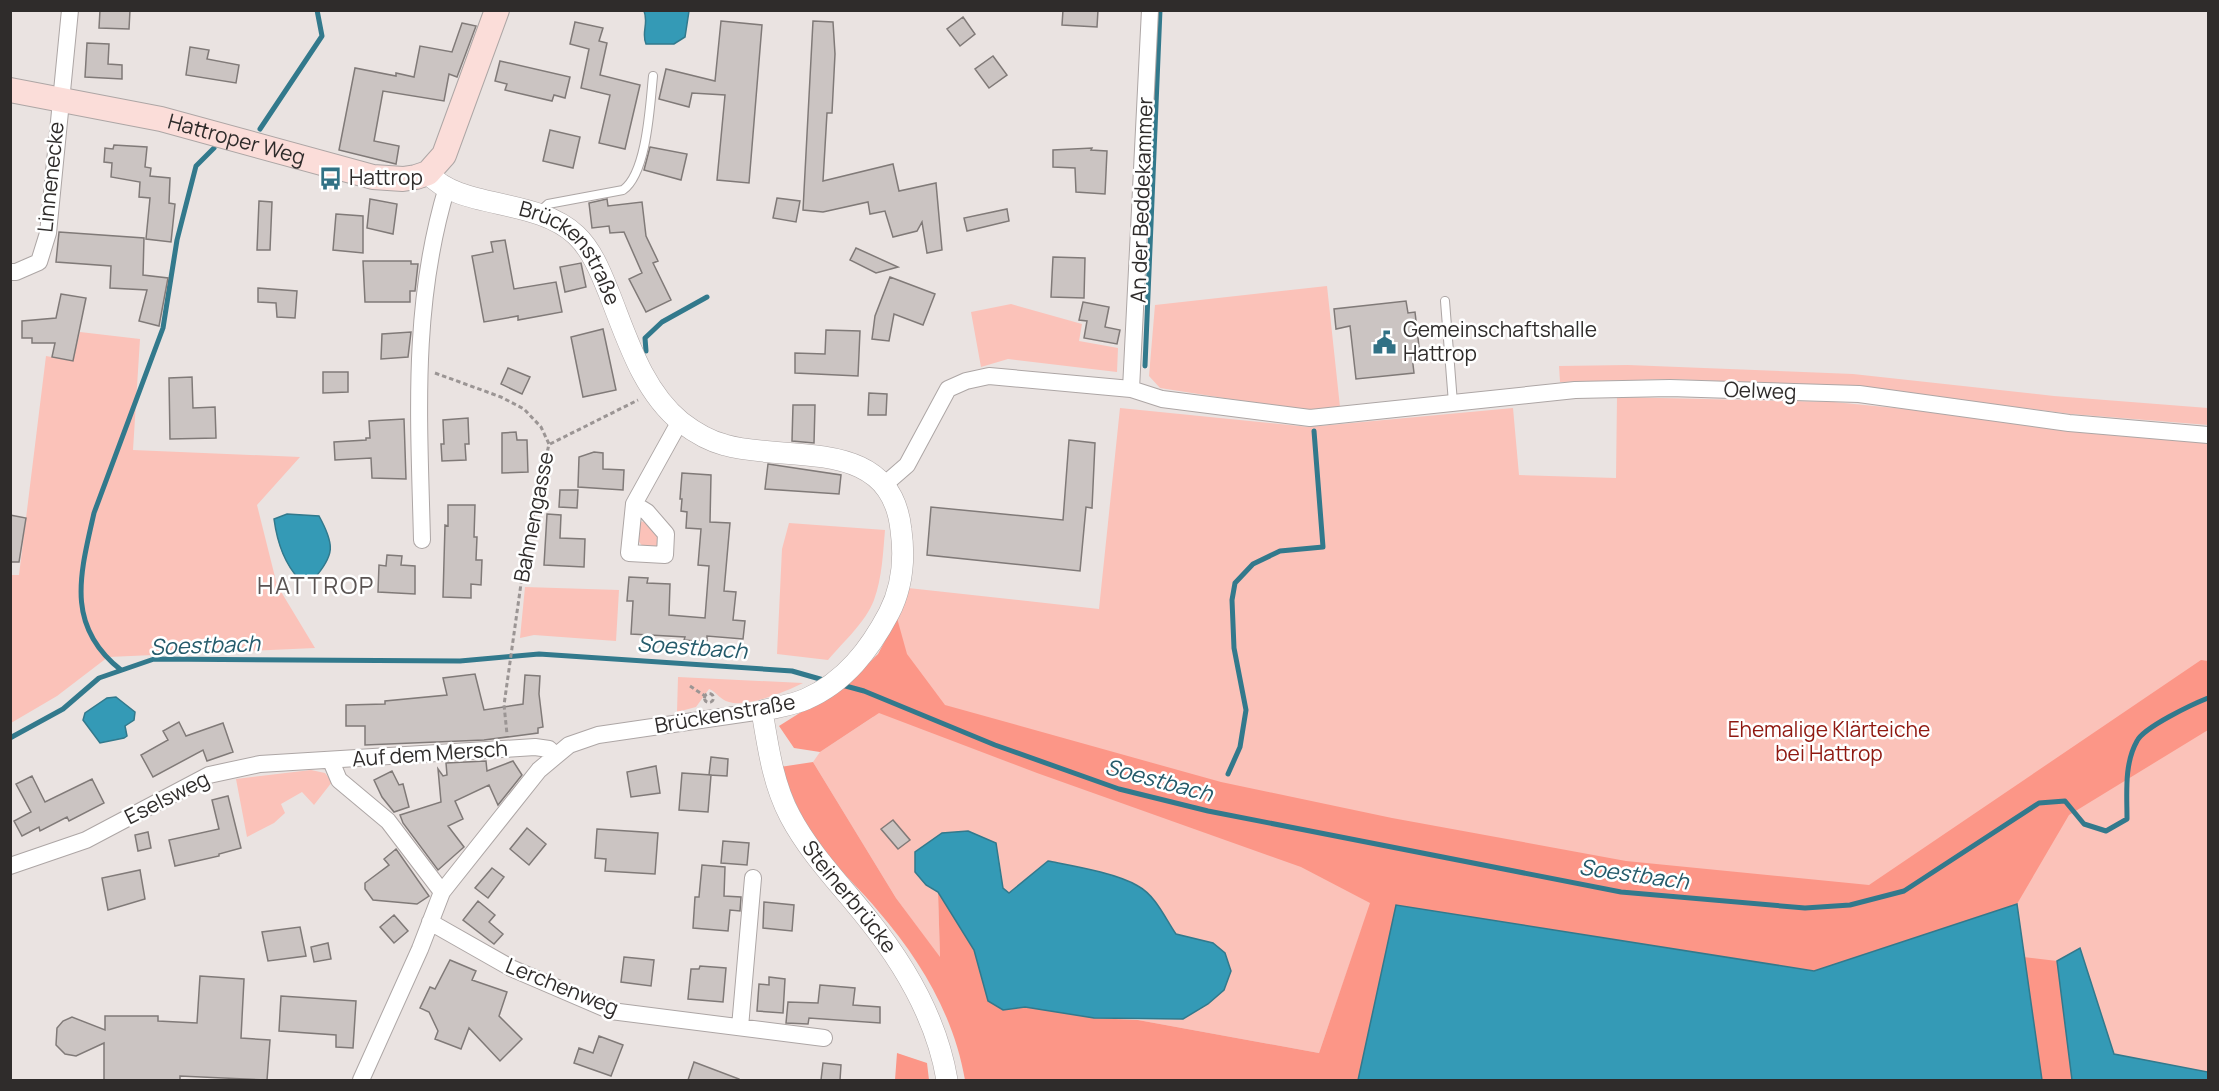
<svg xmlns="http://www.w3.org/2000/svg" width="2219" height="1091" viewBox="0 0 2219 1091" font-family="Manrope,sans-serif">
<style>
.green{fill:#fbc2b9}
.forest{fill:#fc9687}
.water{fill:#349ab6;stroke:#32798c;stroke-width:1.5}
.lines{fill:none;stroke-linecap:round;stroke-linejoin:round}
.stream{stroke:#32798c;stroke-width:5}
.building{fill:#cbc4c2;stroke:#807a78;stroke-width:1.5}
.service-casing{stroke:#ada6a5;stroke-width:10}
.minor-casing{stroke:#ada6a5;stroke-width:18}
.tertiary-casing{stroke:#ada6a5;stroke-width:22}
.secondary-casing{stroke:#ada6a5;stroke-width:26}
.path{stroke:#9b9594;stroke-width:3;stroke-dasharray:4.5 3;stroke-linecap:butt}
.service{stroke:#fff;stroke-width:8}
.minor{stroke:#fff;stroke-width:16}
.tertiary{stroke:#fff;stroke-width:21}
.secondary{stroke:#fbddd9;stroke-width:24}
.labels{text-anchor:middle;stroke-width:5;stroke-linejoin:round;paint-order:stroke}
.street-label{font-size:21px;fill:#2f2c2b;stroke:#fff}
.poi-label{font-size:21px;fill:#2f2c2b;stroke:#fff;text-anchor:start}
.park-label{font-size:21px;fill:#8f1810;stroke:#fff}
.water-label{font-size:22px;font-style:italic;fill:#255b6b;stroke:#fff}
.quarter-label{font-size:24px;letter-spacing:1.5px;fill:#5a5453;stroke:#fff}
</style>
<rect width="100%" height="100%" fill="#eae3e1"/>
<!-- green -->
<path class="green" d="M1327,286L1340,407L1308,411L1160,388L1149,376L1155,305Z
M1011,304L1082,324L1079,341L1118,348L1117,372L1008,359L981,367L971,312Z
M80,332L140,339L133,450L300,457L257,505L277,585L315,648L108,657L57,696L11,723V575H19L46,356L73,361Z
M1628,365L1853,374L2054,396L2208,408V425L2071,414L1860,387L1671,379L1560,382L1559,366Z
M1617,397L1834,402L2208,439V1080H1326L1363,925L1319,1053L1138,1020L1183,1019L1213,943L1176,934C1165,918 1156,896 1138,886C1116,873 1073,866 1048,861L1009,893L1003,888L999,857L926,885L938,892L940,958L896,898L813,762L820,752L873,717L897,618L908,588L1099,609L1120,408L1309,427L1513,408L1519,475L1616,478Z
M638,521L645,522L658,536L657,547H643L637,539Z
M789,523L885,530C883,553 882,578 874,600C865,623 844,641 828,660L777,654L782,549Z
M525,587L619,590L616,641L534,635L520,638Z
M678,677L803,683C787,691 747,708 729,702C720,700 717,692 709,689L696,707L677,712Z
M311,770L325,773L332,782L314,805L302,792L281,804L285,813L274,823L247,837L236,779Z"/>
<!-- forest -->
<path class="forest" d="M897,618L907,654L945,705L1221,782L1392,818L1626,861L1869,885L2201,660L2208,661V730L2069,815L2017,904L1815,971L1396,905L1358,1080H965C954,1016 921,961 879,912C861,890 839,870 821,848C803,824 792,794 780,767L813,762L896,898L940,957L938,892L974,950L988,1001L1003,1010L1025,1007L1094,1018L1138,1020L1319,1053L1370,903L1301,867L1037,773L879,713L820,752L794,748L779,726L849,682L878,654Z
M2023,957L2057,961L2072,1080H2042Z
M897,1053L927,1063L929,1080H895Z"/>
<!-- water -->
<path class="water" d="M644,11H689L685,37L674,44H646C641,33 649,23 644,11Z
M287,514L319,516C335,545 335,555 313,580L299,579C283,562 277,541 274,519Z
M116,697L135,712L134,720L125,726L127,736L124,738L100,743L83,720L85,713L107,698Z
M968,831L996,843L1003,888L1009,893L1048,861C1073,866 1116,873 1138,886C1156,896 1165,918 1176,934L1213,943L1225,953L1231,971L1224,990L1208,1004L1183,1019L1094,1018L1025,1007L1003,1010L988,1001L974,950L938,892L926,885L915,872V852L942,833Z
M2017,904L2042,1080H1358L1396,905L1814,971Z
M2080,948L2114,1054L2208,1072V1080H2072L2057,961Z"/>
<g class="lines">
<!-- stream -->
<path class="stream" d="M260,129L322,36L317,10
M646,351L645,338L662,322L707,297
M1145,366L1160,10
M121,670C65,626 80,575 94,513L163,328L177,240L196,166L214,148
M842,685L864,691L995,745L1119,789L1208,811L1621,892L1805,908L1850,905L1904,891L2039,803L2065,801L2084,824L2106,831L2127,819C2127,793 2124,764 2137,741C2144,727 2193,704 2208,698
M10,738L63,709L99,678L154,659L460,661L539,654L792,671L827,681
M1228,774L1240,747L1246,710L1234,648L1232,600L1235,583L1253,564L1280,551L1323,547L1314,431"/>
</g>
<!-- building -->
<path class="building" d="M100,10H130L129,29L99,28Z
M1063,10H1098L1097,27L1062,25Z
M963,17L975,34L960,46L947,29Z
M721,21L762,25L749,183L717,180L725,95L692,93L689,107L659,99L666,69L715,81Z
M813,21L833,22L835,54L832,113H827L823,181L893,164L899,191L936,183L942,250L927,253L922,222L917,231L893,237L885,211L870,214L868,202L823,212L803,210Z
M575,22L603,28L599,41L607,43L600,75L640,85L625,149L599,143L610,95L581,88L589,49L570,44Z
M462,23L476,26L457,77L449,74L444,101L383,91L374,141L399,146L396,164L339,150L355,68L396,76V73L414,77L420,46L452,52Z
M87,43L109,44L108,64L122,65V79L85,77Z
M190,47L209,50L207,59L239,65L236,83L186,75Z
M993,56L1007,75L989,88L975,69Z
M500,61L570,77L565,98L554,95L552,101L505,90L507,84L495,81Z
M550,130L580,137L573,168L543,161Z
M114,145L147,147L145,167L151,168L150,176L170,178L169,203L175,204L171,242L146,239L150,198L139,197L140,182L111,177L112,163L104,162L105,148L113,149Z
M650,147L687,154L681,180L644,170Z
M1092,148L1091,150L1107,151L1105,194L1076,192L1075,168L1053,167V150Z
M777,198L800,201L796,222L773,218Z
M370,199L397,204L393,234L367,228Z
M607,199L608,206L642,202L646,236L658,261L653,263L671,300L646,312L629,279L642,273L624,232L610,233L609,226L592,228L589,203Z
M259,201L272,202L270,250H257Z
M1007,209L1009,221L967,231L964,218Z
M336,214L363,216V253L333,250Z
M59,232L144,238L143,275L168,278L159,326L139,321L147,290L110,288L111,266L56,262Z
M505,240L514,289L556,282L562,312L518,320V316L484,322L472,256L493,252L491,242Z
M856,248L898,267L876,273L850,260Z
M1053,257L1085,258L1084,298L1051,297Z
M363,261H411V264H418L415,291H410V302H365Z
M581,263L586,287L565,292L560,267Z
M890,277L935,294L923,325L894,314L889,341L872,339L875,316Z
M258,288L297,291L295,318L277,317L276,303L258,302Z
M61,294L86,298L73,361L52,357L55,343H32V338H22V321L56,318Z
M1406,301L1408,313L1415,312L1420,355L1412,356L1414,373L1356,379L1350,326L1336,329L1334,309Z
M1083,302L1109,307L1105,327L1120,330L1117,344L1084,338L1087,321L1079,320Z
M603,329L616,390L583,397L571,337Z
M826,330L860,331L858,376L795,373V353L825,354Z
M411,332L408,357L381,359L382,334Z
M508,368L530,377L522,394L501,384Z
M323,372H348V392L323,393Z
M192,377L193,408L215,407L216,438L170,439L169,378Z
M869,393L887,394L886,415H868Z
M793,405H815L814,443L792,441Z
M468,418L469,444H465L466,460L442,461L441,444H444L443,420Z
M404,419L406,479L372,478L371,458L335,460L334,442L366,440V438H370L369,421Z
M516,432L517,440H527L528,472L502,473V433Z
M1069,440L1095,443L1092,508L1086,507L1080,571L927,555L931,507L1063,520Z
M594,452L603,453V469L624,470L623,490L578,487L579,457Z
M768,464L841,475L839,494L765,489Z
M682,473L711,475L710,522L730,523L724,591L736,592L733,620L745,621L743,639L707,636V642L684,640L685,637L631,634L633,601H627L629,577L648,578L647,583L670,584L669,615L705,618L709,566L698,565L701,529L686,528L687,512L681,511L682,499H680Z
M560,490H578L577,508L559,507Z
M448,505H475L474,537H477L476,560H482L481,585L471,584V598L443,597L445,525L448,526Z
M547,514L561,515L560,538L585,539L584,567L544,565Z
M10,515L26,518L19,562H10Z
M387,555L402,556L401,565L415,566V594L378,592L379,565L386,566Z
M475,674L484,710L523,704L525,675L540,676L539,694L543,727L538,728V733L484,740L365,745V726H346V705L385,704V701L447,695L443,678Z
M179,722L186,736L223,723L233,752L207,761L203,750L153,777L141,755L168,740L163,731Z
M711,757L728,759L727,776L709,775Z
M486,761L487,771L513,761L522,775L498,805L489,785L455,801L463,819L448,826L464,847L438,870L403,823L400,815L441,802L438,769L443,776L447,775L446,763Z
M656,766L660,793L631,797L627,772Z
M392,771L399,785L403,784L409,807L394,812L382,797L374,780Z
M682,773L711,775L708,812L679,810Z
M32,776L45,802L92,779L104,803L69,821L67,817L40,831L39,827L22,836L14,821L31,812L16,784Z
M228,796L241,848L219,854V856L175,866L169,840L219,829L212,800Z
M893,820L910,840L898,849L881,829Z
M527,828L546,844L529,865L510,849Z
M597,829L658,833L655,874L605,871L606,859L595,858Z
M148,832L151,848L138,851L135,835Z
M723,841L749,843L747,865L721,863Z
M396,849L429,896L417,904L373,900L365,889V883L389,865L384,859Z
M702,865L725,867L724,896L741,897L740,911L730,910L728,931L693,928L695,897H699Z
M492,868L504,877L488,898L475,888Z
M140,870L145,899L108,910L102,878Z
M478,901L495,915L489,922L503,934L494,944L463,920Z
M764,902L794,905L792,931L763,928Z
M394,915L408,931L394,943L380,927Z
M300,927L306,956L268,961L262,932Z
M328,943L331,959L314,962L311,947Z
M624,957L654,960L651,986L621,982Z
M450,960L476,971L472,980L507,992L499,1016L522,1039L500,1061L469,1028L461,1049L435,1039L438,1031L429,1012L420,1008L430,987L435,989Z
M700,966L726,968L723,1002L688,999L691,969H699Z
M200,976L244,979L241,1038L270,1040L267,1080L180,1076V1080H104V1043L76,1056L65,1054L56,1045L57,1028L63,1021L72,1017L105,1030V1016H158V1021L197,1023Z
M769,977L785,979L783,1013L757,1011L759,984L769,985Z
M820,985L855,988L853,1005L880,1007V1023L809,1018L808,1024L786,1023L788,1002L818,1003Z
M281,996L356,1001L353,1048L336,1047V1035L279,1031Z
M599,1036L623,1045L611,1076L574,1063L579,1048L593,1053Z
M694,1062L739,1079V1080H688Z
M823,1063L841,1065L840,1080H821Z"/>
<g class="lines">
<defs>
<path id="service" d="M538,213L548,204L623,190C647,173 650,105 653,76
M1445,301L1453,403"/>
<path id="minor" d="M10,272H16L39,262L48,233L70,10
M1131,389L1150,10
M884,485L907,465L948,389L966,381L989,376L1131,389L1162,399L1310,418L1575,390L1670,388L1859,394L2069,423L2208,435
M634,504L647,512L666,534L665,555L629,553L634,504L680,421
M422,540C419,418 411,306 447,187
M331,761L339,780L388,821L442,892
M10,866L86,840L209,775L260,764L535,747L549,749L555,755
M430,922L511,968L611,1011L824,1038
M740,1027L753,878
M361,1080L420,949L442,892L539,770L569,745L598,735L762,711"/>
<g id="tertiary">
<path id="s1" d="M428,173C459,210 536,197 576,235C592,250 601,273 609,293C627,338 642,390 681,422C694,432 709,441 725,445C788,463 891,435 901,530C905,559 903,586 889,613C870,649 845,682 806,699C793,705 776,707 762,711C768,747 773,784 790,816C810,854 841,885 867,918C905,965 937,1020 947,1080"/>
</g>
<g id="secondary">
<path id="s2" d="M10,90L161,119L373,177L403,179L416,177L428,173L444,155L497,10"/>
</g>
</defs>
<!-- service casing -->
<use href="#service" class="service-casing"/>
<!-- minor casing -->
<use href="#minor" class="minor-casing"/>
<!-- tertiary casing -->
<use href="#tertiary" class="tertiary-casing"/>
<!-- secondary casing -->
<use href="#secondary" class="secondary-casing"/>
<!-- path -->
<path class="path" d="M435,373L501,397L524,409L541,427L549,444L526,548L504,705L507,734
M550,444L638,400
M690,686L705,696
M704.5 698a4.5 4.5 0 1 1 9 0a4.5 4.5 0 1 1-9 0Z"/>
<!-- service -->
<use href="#service" class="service"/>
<!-- minor -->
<use href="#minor" class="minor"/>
<!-- tertiary -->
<use href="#tertiary" class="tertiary"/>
<!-- secondary -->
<use href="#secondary" class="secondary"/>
</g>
<!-- icons -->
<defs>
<symbol id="bus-bare" viewBox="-9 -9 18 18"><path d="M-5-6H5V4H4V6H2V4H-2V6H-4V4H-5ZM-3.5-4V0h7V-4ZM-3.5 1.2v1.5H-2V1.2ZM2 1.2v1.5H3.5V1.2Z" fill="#317185" stroke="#fff" stroke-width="2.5" paint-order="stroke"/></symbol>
<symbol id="civic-bare" viewBox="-9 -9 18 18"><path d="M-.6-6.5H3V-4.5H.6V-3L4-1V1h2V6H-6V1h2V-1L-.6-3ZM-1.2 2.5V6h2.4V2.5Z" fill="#317185" stroke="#fff" stroke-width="2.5" paint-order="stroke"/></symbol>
</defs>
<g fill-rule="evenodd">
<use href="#bus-bare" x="314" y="162" width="33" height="33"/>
<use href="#civic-bare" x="1368" y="326" width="33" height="33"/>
</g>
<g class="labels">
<!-- street labels -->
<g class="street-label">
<text dy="7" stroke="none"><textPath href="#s2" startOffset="232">Hattroper Weg</textPath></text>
<text transform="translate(51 177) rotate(-84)" y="7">Linnenecke</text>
<text transform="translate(1142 200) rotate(-88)" y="7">An der Beddekammer</text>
<text dy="7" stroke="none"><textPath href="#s1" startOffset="171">Brückenstraße</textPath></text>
<text transform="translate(1760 391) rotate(2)" y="7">Oelweg</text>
<text transform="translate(534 517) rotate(-79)" y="7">Bahnengasse</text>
<text transform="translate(725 714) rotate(-10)" y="7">Brückenstraße</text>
<text transform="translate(430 754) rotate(-4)" y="7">Auf dem Mersch</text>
<text transform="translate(167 798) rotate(-27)" y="7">Eselsweg</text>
<text dy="7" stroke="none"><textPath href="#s1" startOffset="1108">Steinerbrücke</textPath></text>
<text transform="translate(562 987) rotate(22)" y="7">Lerchenweg</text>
</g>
<!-- poi labels -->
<g class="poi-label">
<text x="349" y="185">Hattrop</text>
<text x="1403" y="337">Gemeinschaftshalle<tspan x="1403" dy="24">Hattrop</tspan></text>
</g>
<!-- park labels -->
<g class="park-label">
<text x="1829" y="737">Ehemalige Klärteiche<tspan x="1829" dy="24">bei Hattrop</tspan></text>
</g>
<!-- water labels -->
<g class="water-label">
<text transform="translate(205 645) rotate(-2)" y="8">Soestbach</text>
<text transform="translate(692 647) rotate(4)" y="8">Soestbach</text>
<text transform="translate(1159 780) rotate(15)" y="8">Soestbach</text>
<text transform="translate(1634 874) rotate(8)" y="8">Soestbach</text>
</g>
<!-- quarter labels -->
<g class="quarter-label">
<text x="316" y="594">HATTROP</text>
</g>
</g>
<!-- border -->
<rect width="2219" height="1091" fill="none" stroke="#2f2c2b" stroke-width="24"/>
</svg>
